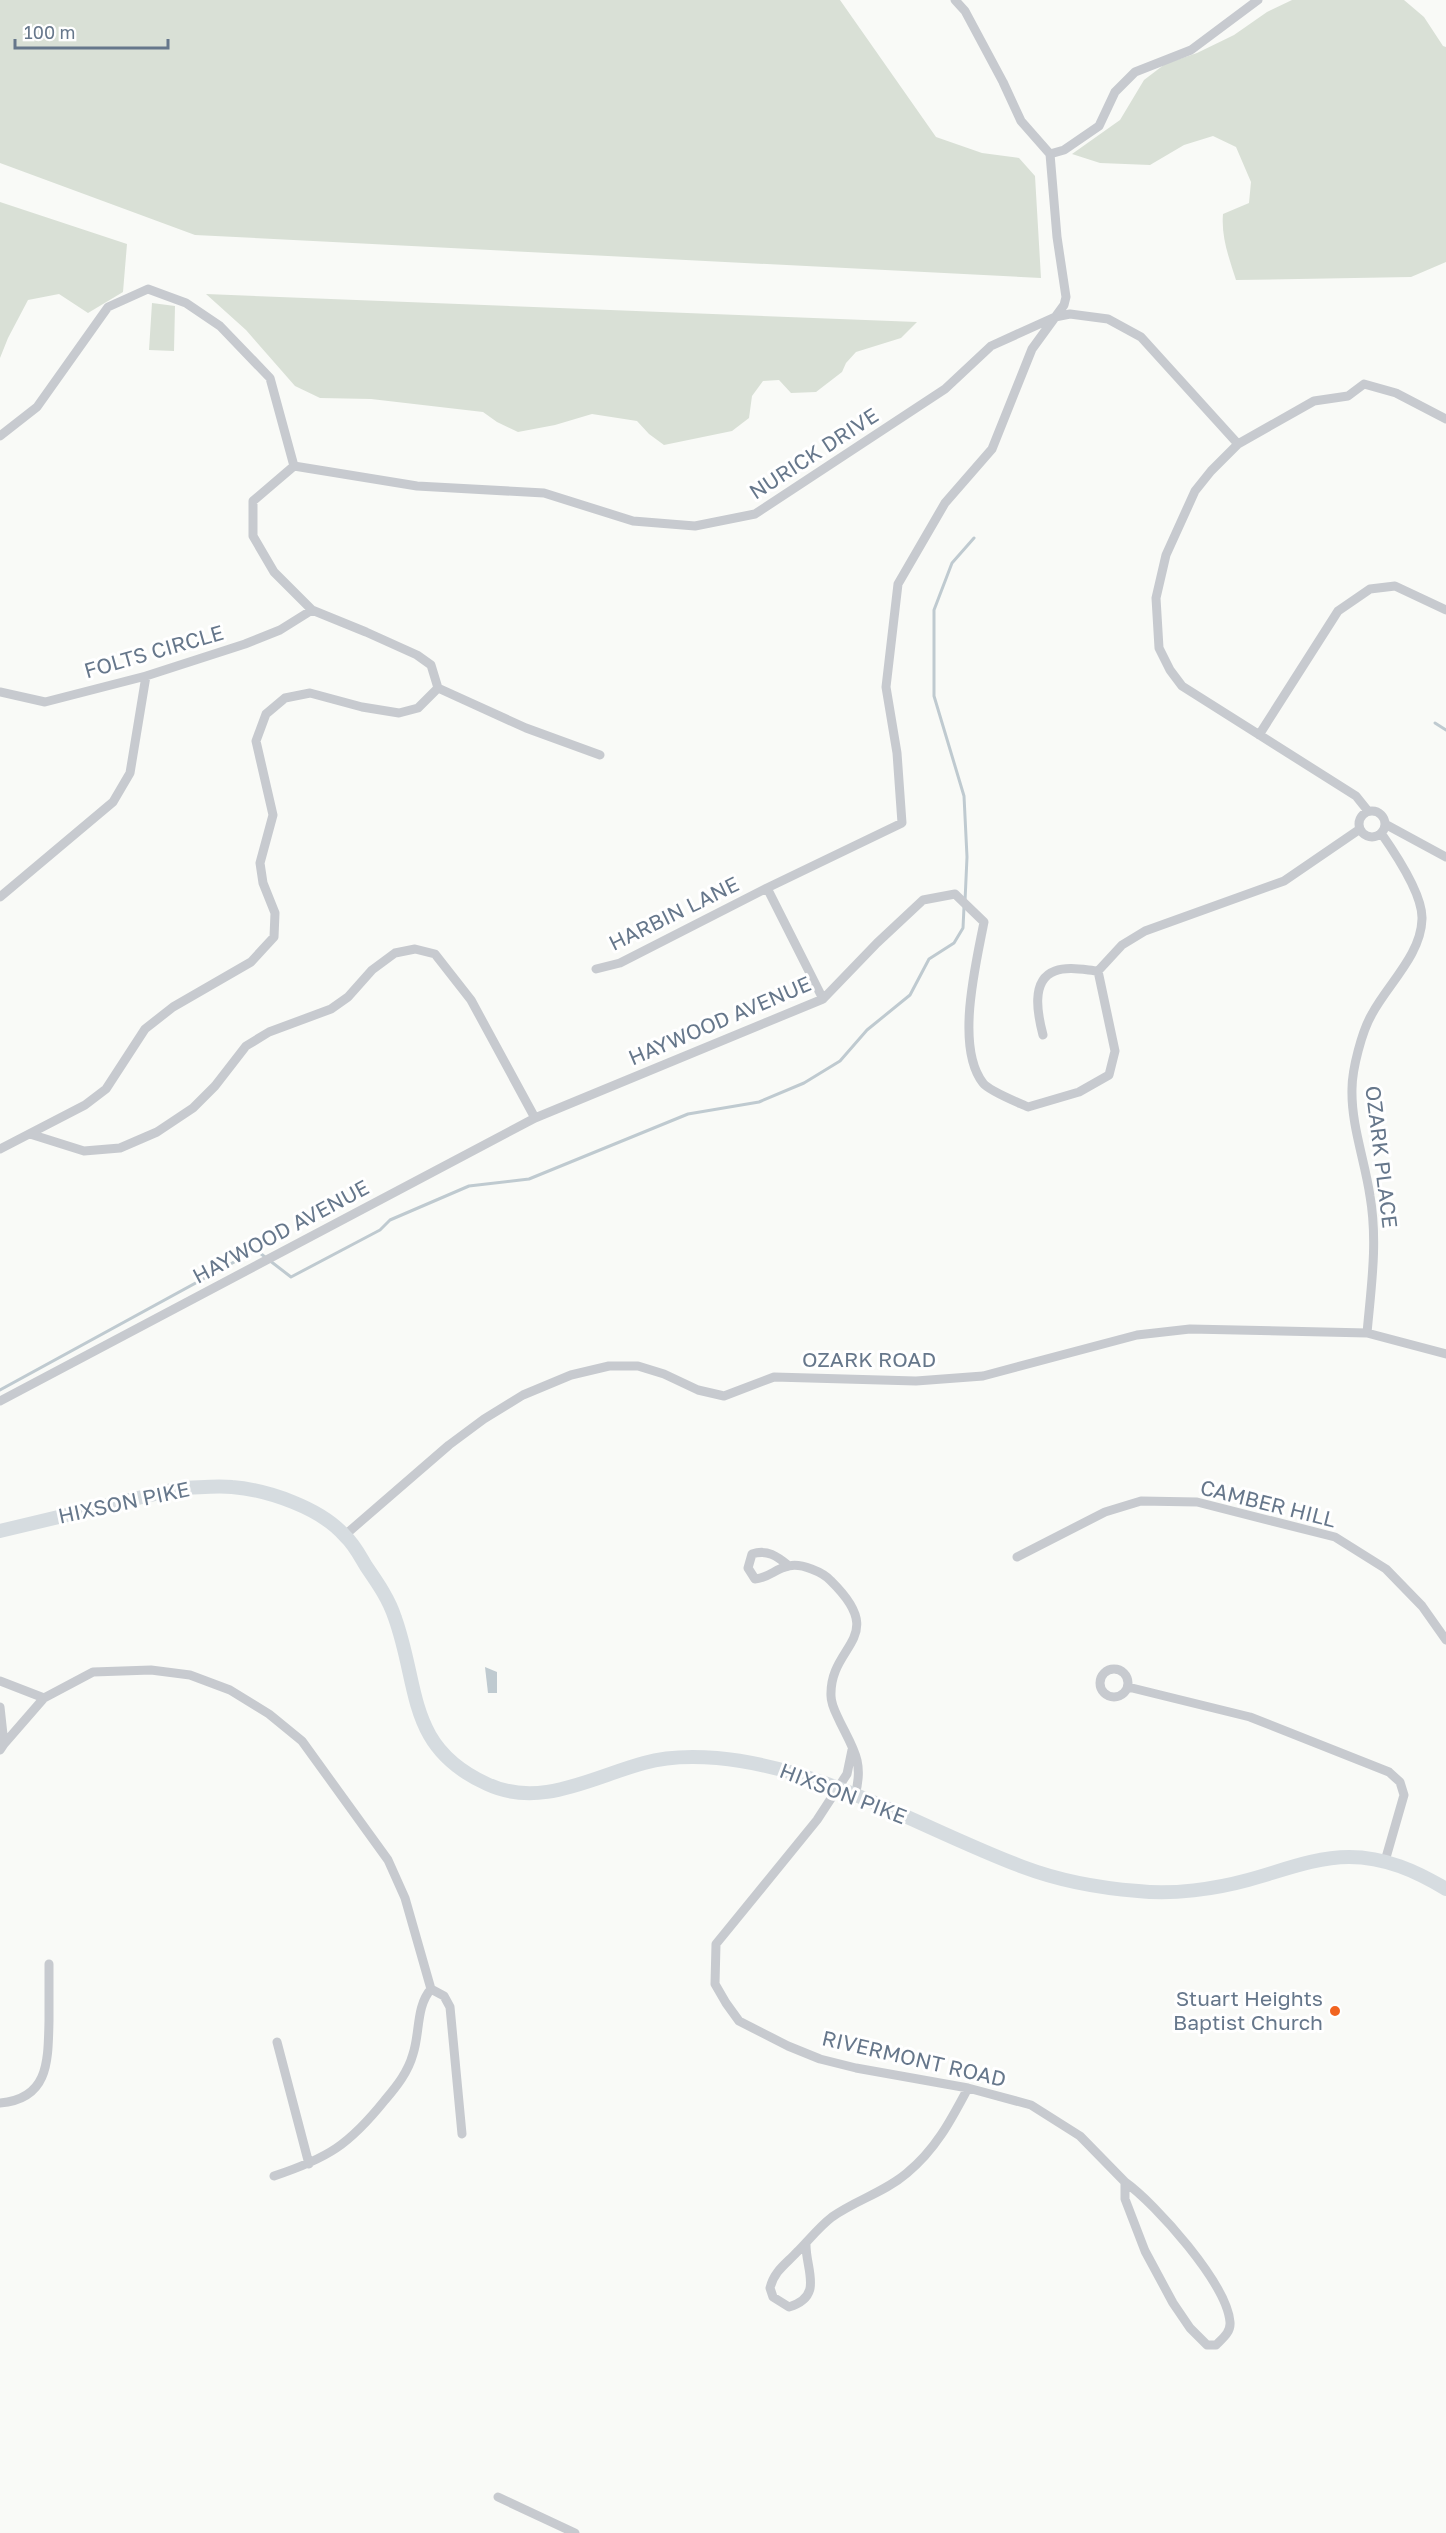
<svg xmlns="http://www.w3.org/2000/svg" width="1446" height="2533" viewBox="0 0 1446 2533" font-family="'Golos Text',sans-serif">
<style>
.green{fill:#d9e0d6}
.water{fill:#bfcad0}
.lines{fill:none;stroke-linecap:round;stroke-linejoin:round}
.stream{stroke:#bfcad0;stroke-width:3}
.street{stroke:#c7cacf;stroke-width:9}
.primary{stroke:#d6dce0;stroke-width:14}
.poi-dot{fill:#f16420;stroke:#fff;stroke-width:2}
.labels{text-anchor:middle;stroke-width:6;stroke-linejoin:round;paint-order:stroke}
.street-label{font-size:21px;fill:#66778b;stroke:#fff}
.poi-label{font-size:21px;fill:#66778b;stroke:#fff;text-anchor:end}
</style>
<rect width="100%" height="100%" fill="#f9faf7"/>
<!-- green -->
<path class="green" d="M0,0H840L936,137L982,153L1019,158L1035,176L1041,278L195,235L0,163Z
M1292,0H1404L1424,17L1443,46L1446,47V262L1411,277L1236,280C1229,258 1221,237 1223,214L1249,203L1251,182L1236,147L1213,136L1184,145L1150,165L1100,163L1072,154L1120,120L1144,80L1165,64L1197,53L1234,35L1267,12Z
M0,202L127,244L123,292L88,313L59,294L28,300L8,338L0,358Z
M206,294L917,322L901,338L856,352L846,363L842,372L816,392L791,393L779,380L763,381L752,396L749,418L732,431L664,445L649,434L637,421L592,414L555,425L518,432L497,422L483,412L371,399L320,398L295,386L246,330Z
M152,303L175,306L174,351L149,350Z"/>
<!-- water -->
<path class="water" d="M485,1667L497,1672V1693H488Z"/>
<g class="lines">
<!-- stream -->
<path class="stream" d="M1435,723L1446,730
M965,901L967,857L964,796L934,696V610L952,563L974,538
M0,1390L256,1250L291,1277L380,1230L390,1220L469,1186L529,1179L688,1114L759,1102L804,1083L840,1061L867,1030L910,995L929,959L954,943L963,928L964,907"/>
<!-- street -->
<path class="street" d="M955,0L965,11L1003,82L1021,121L1050,154
M1050,154L1064,150L1099,126L1115,92L1135,72L1191,50L1258,0
M0,436L37,407L108,307L148,289L186,303L220,326L270,378L294,466
M294,466L417,486L544,493L633,521L695,526L755,514L945,389L991,346L1055,317L1070,314L1108,319L1141,337L1238,444
M294,466L253,501V536L274,572L312,610L366,632L417,655L431,665L438,688
M438,688L526,728L600,755
M0,692L45,702L146,676L245,644L280,630L312,610
M1259,735L1338,611L1370,589L1395,586L1446,610
M1359 824a13 13 0 1 1 26 0a13 13 0 1 1-26 0Z
M1368,811L1356,796L1182,686L1170,670L1159,648L1156,598L1166,555L1195,491L1211,471L1238,444L1314,401L1348,396L1364,384L1396,393L1446,419
M1385,824L1446,857
M767,888L823,999
M0,897L113,802L130,773L146,676
M596,969L620,963L767,888L902,823L897,753L886,687L898,584L945,503L992,449L1032,349L1064,305L1066,297L1057,237L1050,154
M1043,1035C1038,1016 1030,980 1055,971C1068,966 1085,970 1098,971
M30,1134L84,1151L120,1148L157,1132L193,1108L215,1086L246,1046L269,1032L331,1009L348,997L372,970L395,953L415,949L435,954L471,1000L535,1118
M0,1149L85,1105L106,1089L145,1029L173,1007L251,962L274,937L275,913L263,883L260,863L273,815L256,741L266,714L285,698L310,693L362,707L399,713L418,708L438,688
M1367,1333C1371,1288 1378,1242 1370,1196C1365,1161 1351,1125 1352,1089C1352,1069 1362,1031 1372,1014C1388,984 1421,955 1422,919C1423,894 1395,853 1381,833
M0,1401L535,1118L823,999L877,943L923,900L955,894L984,922C976,964 955,1047 983,1083C989,1091 1017,1102 1028,1107L1079,1092L1109,1075L1115,1051L1098,971L1122,945L1145,931L1284,881L1360,829
M345,1535L449,1445L484,1419L523,1395L571,1375L609,1366H638L664,1374L698,1390L724,1396L774,1377L916,1381L983,1376L1137,1335L1190,1329L1367,1333L1446,1354
M1017,1557L1105,1512L1141,1501L1197,1502L1335,1537L1386,1569L1422,1606L1446,1640
M789,1566C777,1556 767,1549 752,1554L748,1568L755,1579C769,1578 776,1568 789,1566C801,1563 823,1572 831,1581C890,1639 829,1644 831,1696C831,1705 836,1713 840,1722C854,1750 864,1763 855,1795
M1100 1683a14 14 0 1 1 28 0a14 14 0 1 1-28 0Z
M0,1681L44,1698L93,1672L151,1670L190,1675L230,1690L269,1714L302,1741L388,1860L405,1898L431,1989
M1128,1687L1250,1717L1389,1772L1400,1782L1404,1795L1385,1861
M0,1707L4,1744L0,1750
M4,1744L44,1698
M852,1750L847,1774L817,1820L716,1944L715,1984L726,2003L739,2021L788,2046L820,2059L856,2068L968,2088L1031,2105L1080,2136L1125,2182
M431,1989L444,1996L450,2007L462,2134
M277,2042L309,2164
M0,2103C49,2099 48,2061 49,2021C49,2002 49,1983 49,1964
M274,2176C328,2158 349,2145 385,2100C397,2086 408,2072 413,2054C420,2033 416,2006 431,1989
M1125,2182C1156,2204 1227,2284 1230,2322C1231,2332 1223,2338 1216,2345H1207L1190,2328L1173,2303L1145,2251L1125,2199Z
M806,2243C805,2269 825,2296 789,2307L773,2297L770,2288C774,2271 786,2264 797,2252C809,2240 819,2227 832,2217C856,2200 885,2192 907,2173C936,2149 951,2120 968,2088
M498,2497L575,2533"/>
<!-- primary -->
<path class="primary" d="M0,1531L180,1488C197,1488 215,1485 232,1487C268,1490 321,1508 345,1536C354,1544 360,1556 366,1566C377,1582 389,1599 395,1618C420,1688 406,1747 487,1784C540,1809 592,1777 644,1763C668,1756 693,1756 717,1758C826,1768 922,1829 1023,1867C1060,1881 1099,1888 1138,1891C1173,1895 1215,1889 1248,1880C1281,1871 1315,1857 1349,1857C1385,1857 1416,1871 1446,1889"/>
</g>
<!-- markers -->
<circle class="poi-dot" cx="1335" cy="2011" r="6"/>
<g class="labels">
<!-- street labels -->
<g class="street-label">
<text transform="translate(814 454) rotate(-33)" y="7">NURICK DRIVE</text>
<text transform="translate(154 652) rotate(-16)" y="7">FOLTS CIRCLE</text>
<text transform="translate(674 914) rotate(-26)" y="7">HARBIN LANE</text>
<text transform="translate(720 1021) rotate(-23)" y="7">HAYWOOD AVENUE</text>
<text transform="translate(1381 1157) rotate(83)" y="7">OZARK PLACE</text>
<text transform="translate(281 1232) rotate(-28)" y="7">HAYWOOD AVENUE</text>
<text x="869" y="1367">OZARK ROAD</text>
<text transform="translate(124 1503) rotate(-12)" y="7">HIXSON PIKE</text>
<text transform="translate(1268 1504) rotate(14)" y="7">CAMBER HILL</text>
<text transform="translate(843 1794) rotate(21)" y="7">HIXSON PIKE</text>
<text transform="translate(914 2059) rotate(13)" y="7">RIVERMONT ROAD</text>
</g>
<!-- poi labels -->
<g class="poi-label">
<text x="1323" y="2006">Stuart Heights<tspan x="1323" dy="24">Baptist Church</tspan></text>
</g>
</g>
<!-- scale -->
<path d="M15 39v9h153v-9" fill="none" stroke="#66778b" stroke-width="3"/>
<text x="24" y="39" font-size="18" fill="#66778b" stroke="#ffffff" stroke-width="4.5" paint-order="stroke">100 m</text>
</svg>
